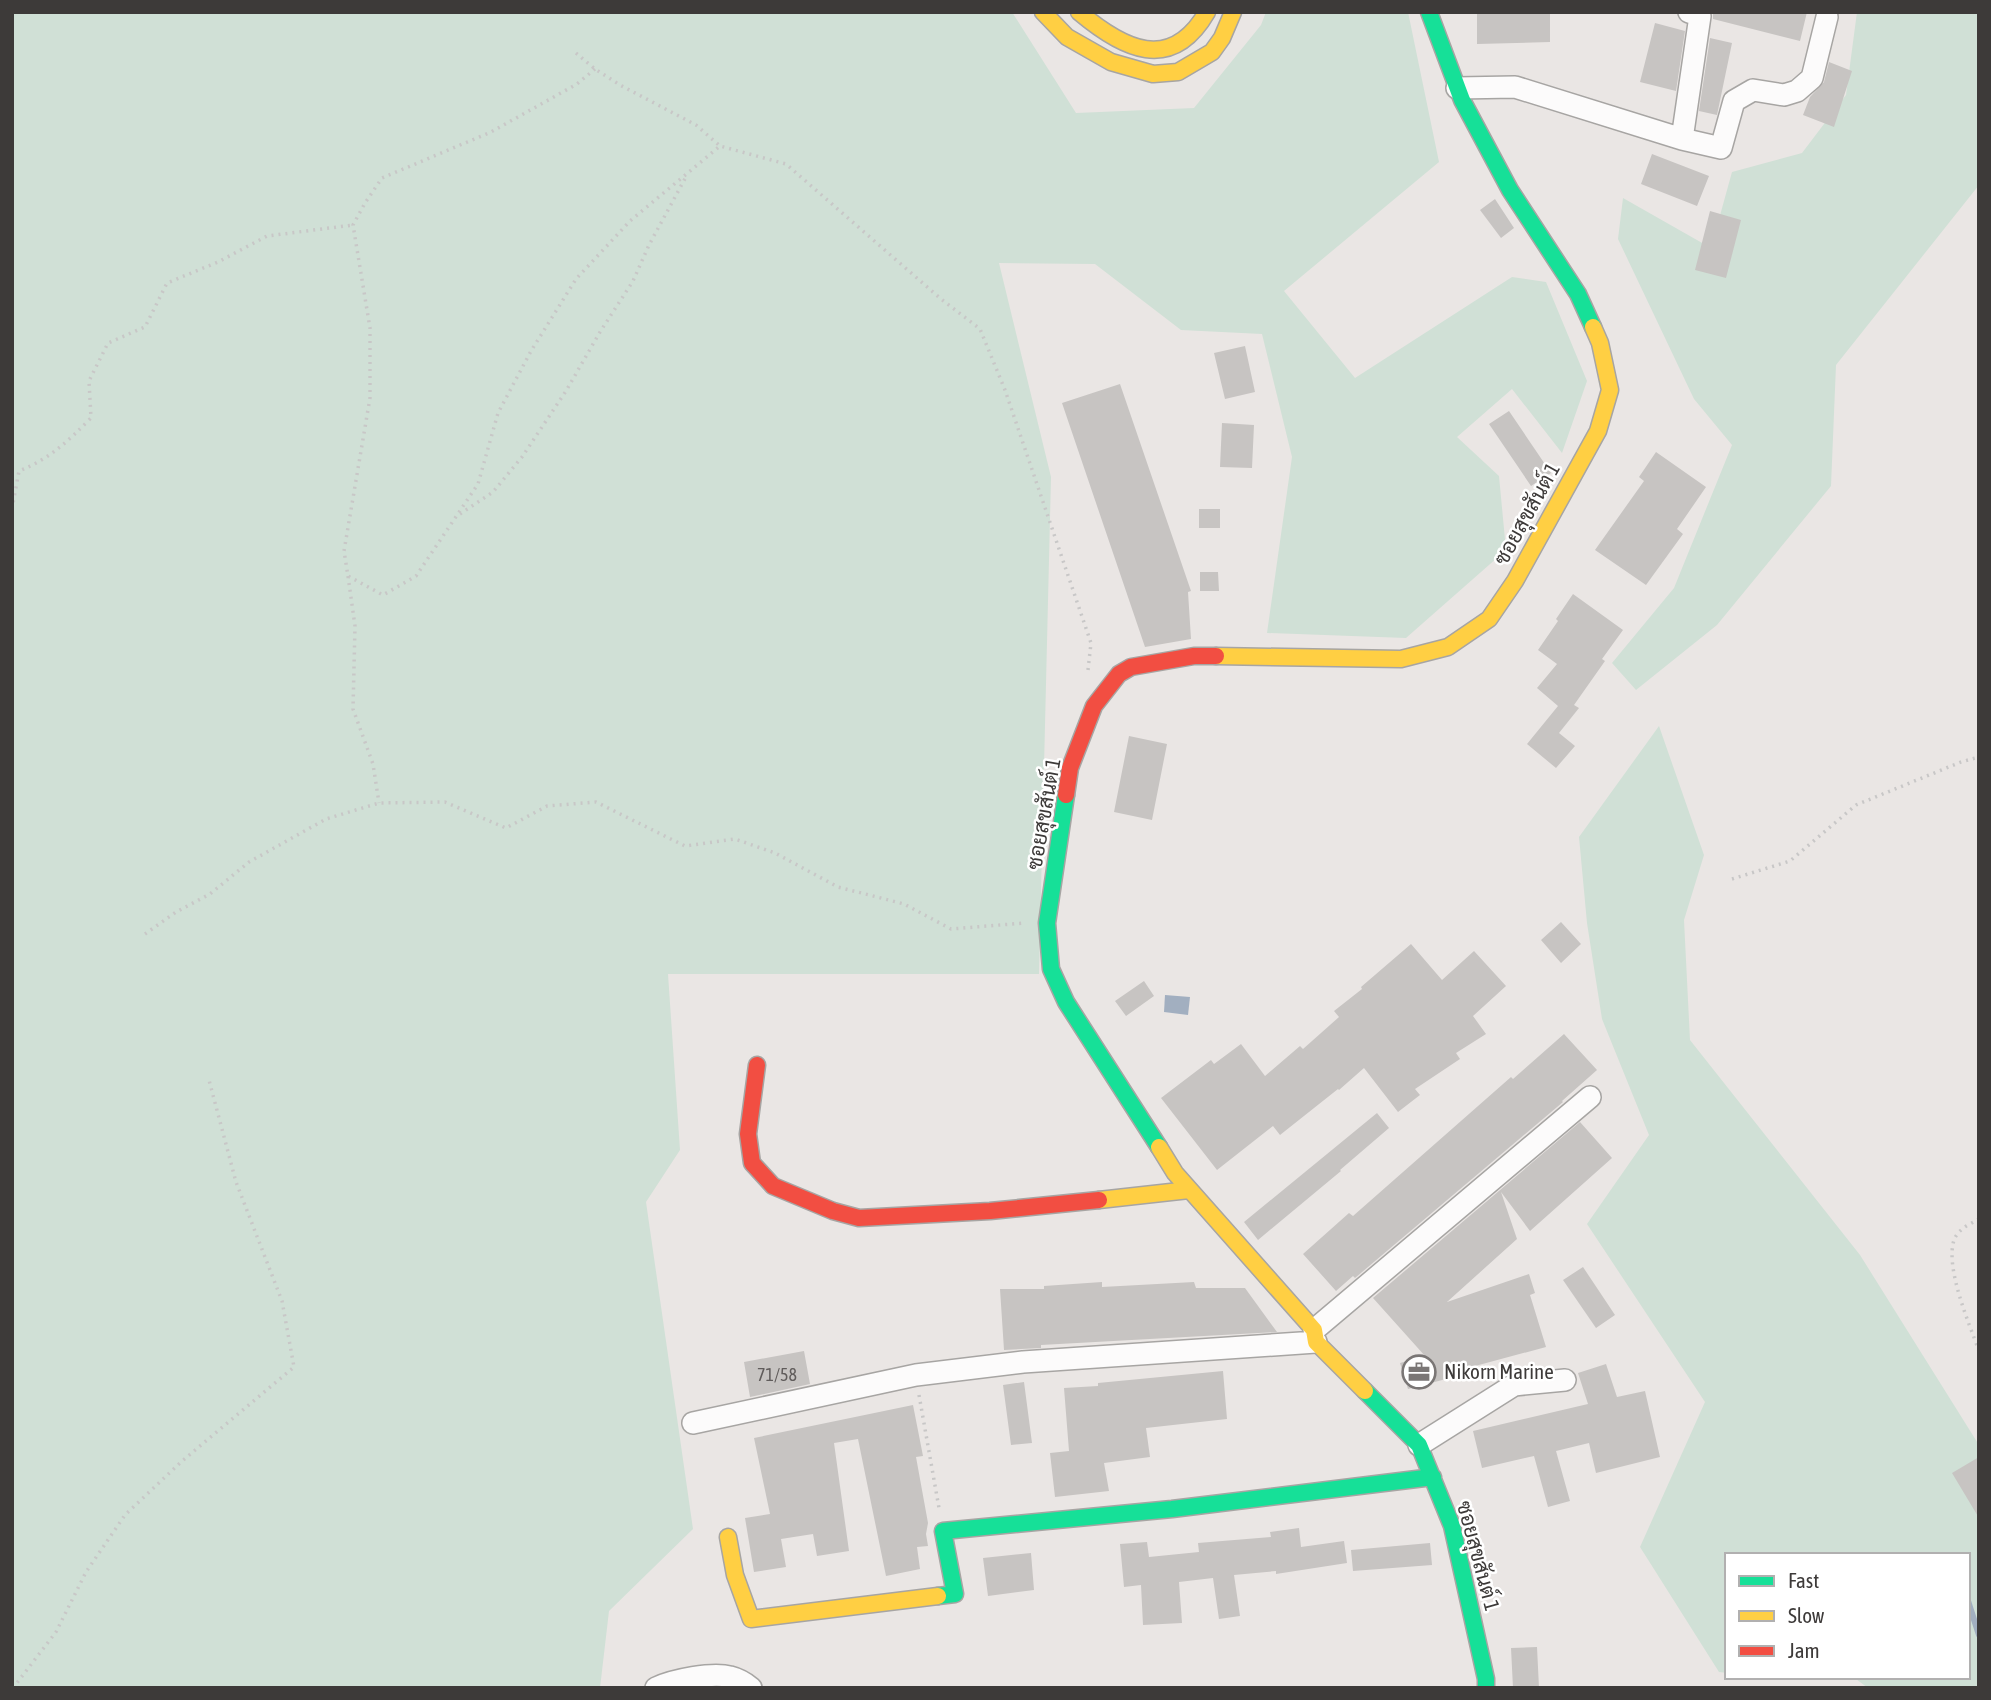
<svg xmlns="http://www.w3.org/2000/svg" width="1991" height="1700" viewBox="0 0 1991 1700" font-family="'Asap Condensed',Sarabun,sans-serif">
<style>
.green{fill:#d0e0d6}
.water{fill:#a2afc0}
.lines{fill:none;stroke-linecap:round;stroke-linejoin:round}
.stream{stroke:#a2afc0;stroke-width:6}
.building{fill:#c7c4c2}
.street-casing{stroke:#a7a5a3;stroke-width:24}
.fast-casing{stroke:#a7a5a3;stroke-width:19}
.slow-casing{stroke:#a7a5a3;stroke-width:19}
.jam-casing{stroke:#a7a5a3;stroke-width:19}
.path{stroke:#c8c7c7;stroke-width:3.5;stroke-dasharray:2 5;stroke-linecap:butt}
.street{stroke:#fcfbfb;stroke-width:21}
.fast{stroke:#16e098;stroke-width:16}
.slow{stroke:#ffcf43;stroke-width:16}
.jam{stroke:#f24e42;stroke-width:16}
.labels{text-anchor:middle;stroke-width:5;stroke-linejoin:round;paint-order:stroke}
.number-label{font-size:18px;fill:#605c5b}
.street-label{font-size:21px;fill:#3d3a39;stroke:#fff}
.poi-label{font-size:21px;fill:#3d3a39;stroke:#fff;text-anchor:start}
</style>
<rect width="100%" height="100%" fill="#eae6e4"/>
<!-- green -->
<path class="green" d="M12,12H1012L1076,113L1194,108L1261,25L1266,12H1408L1439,162L1284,291L1355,378L1512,277L1546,282L1587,381L1562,453L1512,389L1457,437L1499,476L1506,550L1406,638L1267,633L1292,457L1262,334L1181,330L1095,264L999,263L1051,477L1039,974H668L680,1150L646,1202L693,1529L609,1611L600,1688H12Z
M1857,12H1979V185L1836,365L1831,486L1717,625L1636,690L1612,663L1674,588L1732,445L1694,399L1618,239L1623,198L1711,248L1732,172L1802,153L1846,95Z
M1659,726L1704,855L1684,920L1690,1040L1860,1255L1979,1445V1688H1868L1856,1679L1817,1677H1968V1555H1727V1673L1719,1672L1640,1547L1705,1402L1587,1224L1649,1135L1602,1019L1587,923L1579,837Z"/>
<!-- water -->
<path class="water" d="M1165,995L1190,997L1188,1015L1164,1012Z"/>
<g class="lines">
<!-- stream -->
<path class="stream" d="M1968,1601L1979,1635"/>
</g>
<!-- building -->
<path class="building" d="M1477,12H1550V42L1477,44Z
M1713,12H1807L1800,41L1713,19Z
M1655,23L1685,31L1676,91L1640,82Z
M1710,38L1732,43L1717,115L1699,111Z
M1829,62L1852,71L1834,127L1803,115L1810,97L1824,82Z
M1652,154L1709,176L1697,206L1641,184Z
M1495,199L1514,228L1501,238L1480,210Z
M1710,211L1741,220L1726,278L1695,270Z
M1245,346L1255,392L1225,399L1214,353Z
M1120,384L1191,591L1188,592L1191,639L1145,647L1062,403Z
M1509,411L1551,473L1531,486L1489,424Z
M1222,423L1254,425L1252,468L1220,467Z
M1656,452L1706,487L1677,529L1683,534L1646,585L1595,550L1644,481L1639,477Z
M1199,509H1220V528H1199Z
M1200,572H1218L1219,591H1200Z
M1573,594L1623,630L1602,659L1605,661L1574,705L1579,708L1559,733L1575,746L1556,768L1527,744L1558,706L1537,688L1557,664L1538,650L1558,621L1556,619Z
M1129,736L1167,744L1152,820L1114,812Z
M1561,922L1581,944L1561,963L1541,940Z
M1411,944L1442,980L1474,951L1506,986L1473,1016L1486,1034L1456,1053L1460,1059L1415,1089L1420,1095L1398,1112L1364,1068L1339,1090L1338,1089L1280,1135L1273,1126L1217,1170L1161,1098L1211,1060L1214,1064L1241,1044L1265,1076L1300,1046L1303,1049L1339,1017L1334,1011L1362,989L1361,987Z
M1144,981L1154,996L1126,1016L1115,1001Z
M1564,1034L1597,1070L1562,1101L1563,1102L1355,1278L1353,1276L1336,1291L1303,1254L1349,1213L1353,1216L1511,1077L1513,1079Z
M1377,1113L1389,1128L1340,1170L1341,1171L1258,1240L1244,1222Z
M1580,1122L1612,1158L1530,1231L1501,1192L1517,1239L1447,1302L1529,1274L1535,1293L1530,1295L1546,1347L1464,1369L1465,1374L1408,1389L1400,1363L1425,1356L1373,1298Z
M1583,1267L1615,1315L1596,1328L1563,1280Z
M1102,1282V1287L1194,1282L1196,1288H1245L1277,1332L1041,1345V1348L1004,1350L1000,1289H1044V1286Z
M804,1351L810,1384L750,1397L744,1362Z
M1606,1364L1617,1397L1645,1391L1660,1457L1596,1473L1589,1443L1556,1451L1570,1501L1548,1507L1534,1456L1482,1468L1473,1431L1588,1404L1578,1373Z
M1223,1371L1227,1419L1146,1428L1150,1457L1104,1463L1109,1491L1055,1497L1050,1453L1069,1451L1064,1388L1098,1386V1383Z
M1024,1382L1032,1443L1011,1445L1003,1385Z
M913,1405L923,1456L916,1457L928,1523L926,1534L928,1546L917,1547L920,1569L886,1576L858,1439L834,1443L849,1551L817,1556L813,1534L781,1539L786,1567L754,1572L745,1518L770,1514L754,1438Z
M1979,1457V1518L1952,1473Z
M1299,1528L1301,1547L1344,1541L1347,1563L1276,1574V1571L1234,1575L1240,1616L1219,1619L1213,1578L1179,1582L1182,1623L1143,1625L1141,1585L1124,1587L1120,1544L1147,1542L1149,1557L1199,1552L1198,1543L1271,1537L1270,1532Z
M1430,1543L1432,1565L1353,1571L1351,1550Z
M1031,1553L1034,1590L988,1596L983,1558Z
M1537,1647L1539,1688H1513L1511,1648Z"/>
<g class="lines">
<defs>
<path id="street" d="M1457,88L1515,87L1682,139L1700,16L1689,12
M1682,139L1721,148L1734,101L1753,90L1784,95L1797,91L1812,78L1827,17
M1314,1330L1590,1097
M693,1423L916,1375L1023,1362L1316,1342
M1419,1445L1514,1385L1565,1380
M656,1688C673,1680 713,1672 730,1677C738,1679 745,1683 751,1688"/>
<path id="fast" d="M1429,12L1462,100L1510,190L1578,294L1593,327
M1066,795L1047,923L1051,969L1066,1002L1159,1147
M1365,1391L1419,1445L1452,1526L1486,1679V1688
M938,1596L955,1594L943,1531L1172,1509L1433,1477"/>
<path id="slow" d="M1043,12L1067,37L1111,62L1153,74L1178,72L1212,52L1222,38L1233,12
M1079,12C1123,49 1171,74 1207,12
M1216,656L1401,659L1448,647L1489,619L1515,581L1598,431L1610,390L1600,343L1593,327
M1159,1147L1175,1173L1314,1330L1316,1342L1365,1391
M1099,1200L1189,1190
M728,1537L735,1575L751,1619L938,1596"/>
<path id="jam" d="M1066,795L1070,768L1094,706L1119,674L1131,667L1194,656H1216
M757,1065L748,1134L752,1163L773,1186L833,1211L859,1218L990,1211L1099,1200"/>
</defs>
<!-- street casing -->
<use href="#street" class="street-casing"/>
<!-- fast casing -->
<use href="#fast" class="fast-casing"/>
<!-- slow casing -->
<use href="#slow" class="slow-casing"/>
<!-- jam casing -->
<use href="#jam" class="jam-casing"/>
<!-- path -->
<path class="path" d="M576,53L595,69L620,85L696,125L720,146
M595,69L577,84L491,132L382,178L365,203L353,225L370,328V398L344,551L348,576L383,595L416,576L478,484L498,413L531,351L576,279L630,221L720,146L786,164L941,299L980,329L1005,390L1091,643L1088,670
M12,509L19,471C51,458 67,442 91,418L89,381L108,343L145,327L167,283L218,262L267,236L353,225
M460,514L493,492L522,457L566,391L600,332L633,281L649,245L687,175
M348,576L355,626L353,709L373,764L379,803
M1732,879L1790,861L1856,805L1961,762L1979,757
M145,934L176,912L210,894L249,862L326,819L379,803L445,802L506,828L547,806L596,802L685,846L735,839L775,853L838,887L904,904L951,929L1024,923
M1979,1219C1970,1224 1958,1229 1954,1240C1945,1268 1969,1323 1979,1351
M919,1395L939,1508
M13,1688L56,1632L86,1572L125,1515L181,1462L294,1367L282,1301L236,1182L209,1080"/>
<!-- street -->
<use href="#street" class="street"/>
<!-- fast -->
<use href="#fast" class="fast"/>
<!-- slow -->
<use href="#slow" class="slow"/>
<!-- jam -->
<use href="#jam" class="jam"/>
</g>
<!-- icons -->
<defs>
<symbol id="office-ring" viewBox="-11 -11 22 22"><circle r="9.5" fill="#fff" stroke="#7a7675" stroke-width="1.5"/><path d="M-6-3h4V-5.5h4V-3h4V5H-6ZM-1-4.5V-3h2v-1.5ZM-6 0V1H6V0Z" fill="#7a7675"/></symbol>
</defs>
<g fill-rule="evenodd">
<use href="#office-ring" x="1400" y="1353" width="38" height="38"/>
</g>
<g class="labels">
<!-- number labels -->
<g class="number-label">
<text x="777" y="1381">71/58</text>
</g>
<!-- street labels -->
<g class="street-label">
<text transform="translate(1527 514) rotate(-61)" y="7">ซอยสุขสันต์ 1</text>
<text transform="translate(1044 814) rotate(-80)" y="7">ซอยสุขสันต์ 1</text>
<text transform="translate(1478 1556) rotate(75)" y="7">ซอยสุขสันต์ 1</text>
</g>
<!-- poi labels -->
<g class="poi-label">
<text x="1444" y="1379">Nikorn Marine</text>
</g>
</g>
<!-- border -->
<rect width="1991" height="1700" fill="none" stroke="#3d3a39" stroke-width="28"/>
<!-- legend -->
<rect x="1725" y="1553" width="245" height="126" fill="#ffffff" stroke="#b1b0b0" stroke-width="2"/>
<rect x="1739" y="1576" width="35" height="10" fill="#16e098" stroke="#b1b0b0" stroke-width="2"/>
<text x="1788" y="1588" font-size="21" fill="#3d3a39">Fast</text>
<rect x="1739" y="1611" width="35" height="10" fill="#ffcf43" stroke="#b1b0b0" stroke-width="2"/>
<text x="1788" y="1623" font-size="21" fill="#3d3a39">Slow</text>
<rect x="1739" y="1646" width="35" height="10" fill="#f24e42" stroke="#b1b0b0" stroke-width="2"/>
<text x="1788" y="1658" font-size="21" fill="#3d3a39">Jam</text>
</svg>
